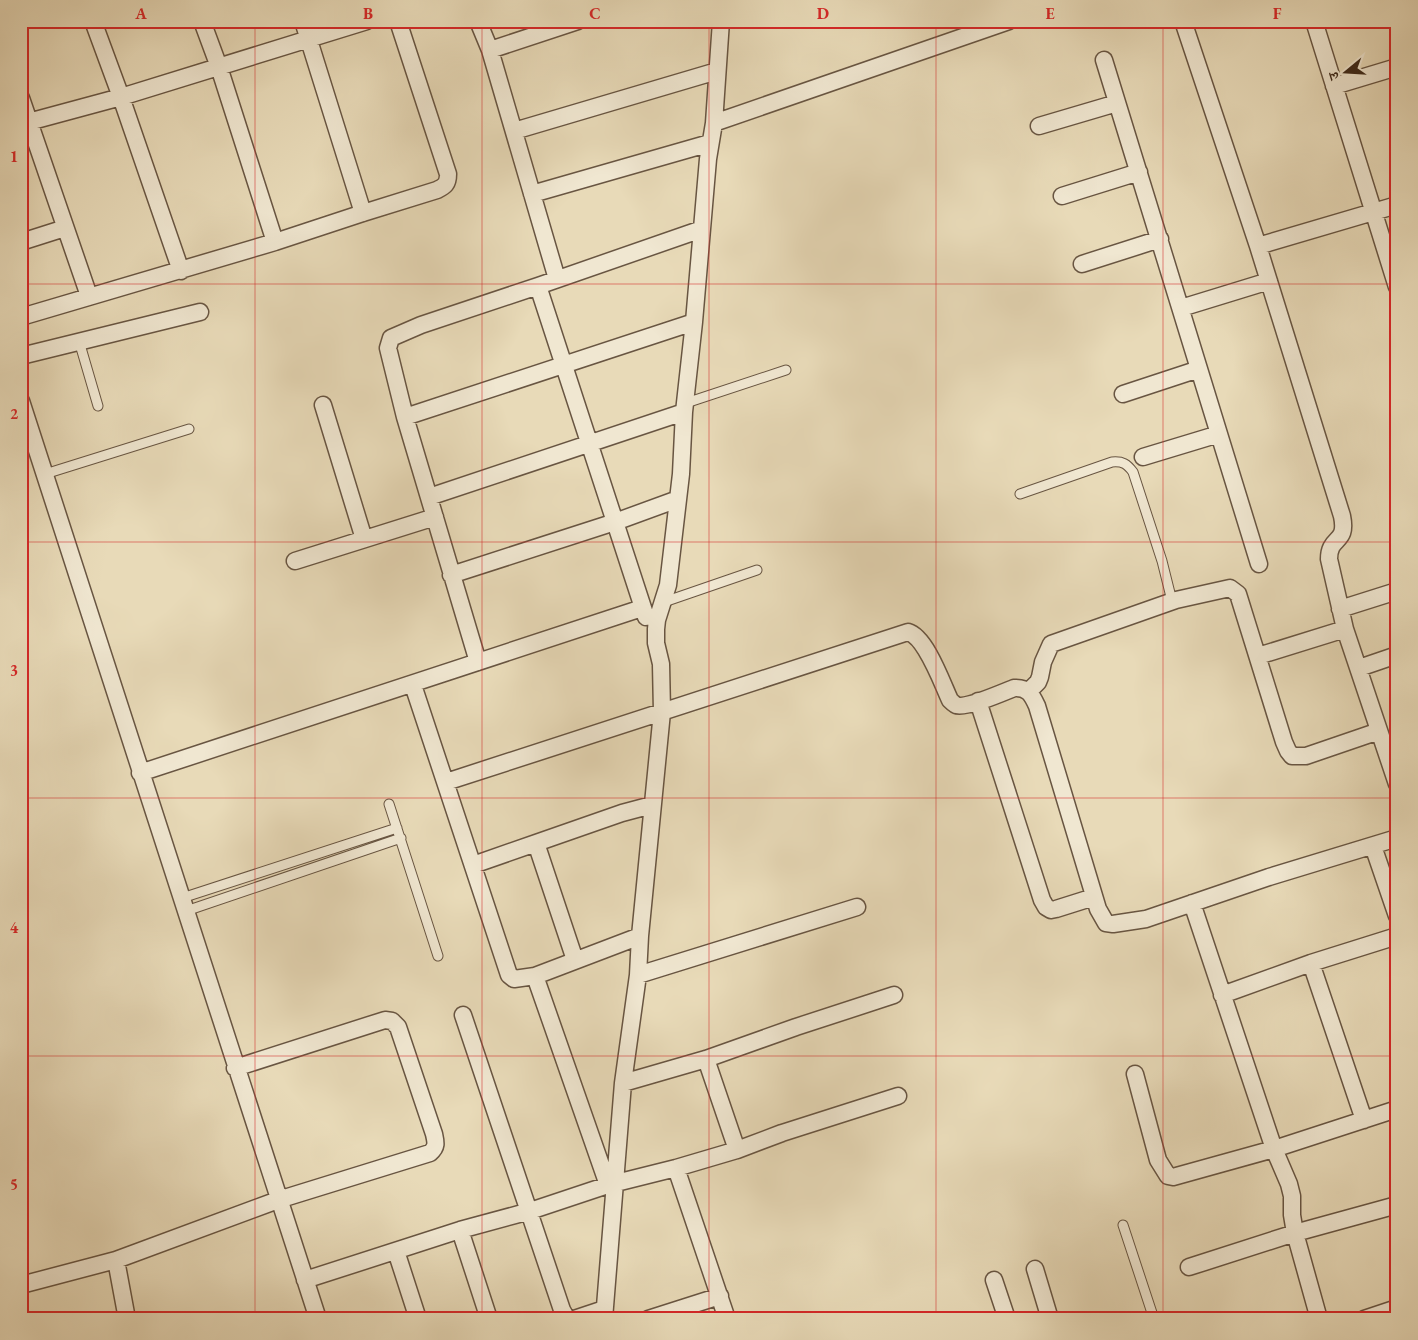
<svg xmlns="http://www.w3.org/2000/svg" width="1418" height="1340" viewBox="0 0 1418 1340" font-family="'EB Garamond','Noto Serif Devanagari',serif">
<style>
.lines{fill:none;stroke-linecap:round;stroke-linejoin:round}
.service-casing{stroke:#685542;stroke-width:11}
.minor-casing{stroke:#685542;stroke-width:19}
.service{stroke:#f0e7d1;stroke-width:9}
.minor{stroke:#f0e7d1;stroke-width:16}
.grid{fill:none;stroke:#d62828;stroke-width:1;stroke-opacity:0.55}
.neatline{fill:none;stroke:#d62828;stroke-width:2}
.grid-label{font-size:16px;text-anchor:middle;font-weight:bold;fill:#d62828}
</style>
<rect width="100%" height="100%" fill="#e8dab8"/>
<filter id="stains"><feTurbulence type="fractalNoise" baseFrequency=".004" numOctaves="4"/><feColorMatrix values="0 0 0 0 .2 0 0 0 0 .09 0 0 0 0 .02 0 0 0 .5 -.17"/></filter>
<radialGradient id="worn" r=".72"><stop offset=".6" stop-color="#630" stop-opacity="0"/><stop offset="1" stop-color="#630" stop-opacity=".3"/></radialGradient>
<g class="lines">
<defs>
<path id="service" d="M79,341L98,406
M686,403L786,370
M45,474L189,429
M1020,494L1112,462C1123,461 1127,464 1133,472L1162,561L1172,601
M664,602L757,570
M389,804L438,956
M182,898L397,828
M186,911L401,838
M1123,1225L1154,1319"/>
<path id="minor" d="M93,21L121,97L181,271
M202,21L219,67L275,242
M303,21L363,213
M478,21L490,50L557,279
M1183,21L1258,246L1342,516C1348,545 1329,535 1329,559L1345,629L1397,784
M1314,21L1397,287
M490,50L578,21
M1104,60L1259,564
M1334,86L1397,67
M21,98L89,296
M714,123L1009,21
M21,124L121,97L367,21
M1039,126L1117,103
M514,131L717,71
M532,194L710,143
M1062,196L1139,172
M21,242L65,228
M1258,246L1397,205
M1082,264L1160,239
M538,286L646,617
M1181,308L1269,281
M21,317L275,242L363,213L437,190C445,186 448,184 448,174L398,21
M21,356L200,312
M1123,394L1199,369
M21,401C119,707 217,1013 318,1319
M323,405L364,539
M405,417L694,322
M1143,457L1219,434
M429,497L684,412
M295,561L435,517
M451,575L615,522L678,499
M1340,609L1397,591
M1258,656L1345,629
M478,662L405,417L388,348L391,338L421,325L538,286L702,229
M1359,668L1397,655
M413,685L509,975L514,979L535,976L640,936
M1029,691L1038,682L1040,677L1043,662L1051,644L1176,600L1230,588L1238,594L1284,742L1288,751L1292,756H1306L1379,731
M978,701L1042,900L1046,907L1051,910L1056,909L1094,897
M140,773L642,608
M446,782L908,632C926,637 942,683 950,700C951,701 955,705 956,705C965,709 1004,692 1014,688C1028,687 1032,695 1037,706L1098,909L1106,923L1113,924L1146,919L1269,877L1397,838
M536,843L622,813L652,805
M1373,846L1397,916
M473,865L536,843L575,960
M1192,903L1274,1149L1289,1184L1292,1196V1215L1295,1233L1319,1319
M1311,963L1364,1120
M638,975L857,907
M535,976L608,1185
M1222,995L1311,963L1397,936
M463,1015L562,1310L567,1319
M706,1059L737,1150
M1135,1074L1158,1160L1168,1176L1173,1177L1274,1149L1397,1109
M623,1083L706,1059L796,1027L894,995
M676,1168L727,1319
M460,1230L489,1319
M396,1251L418,1319
M116,1260L127,1319
M1189,1267L1295,1233L1397,1205
M1035,1269L1050,1319
M305,1280L460,1230L530,1211L608,1185L676,1168L737,1150L782,1133L898,1096
M994,1280L1007,1319
M21,1285L116,1260L278,1200L430,1153C437,1147 436,1143 434,1134L398,1027L392,1021L385,1020L235,1068
M574,1319L604,1309
M604,1319L623,1083L638,975L640,936L662,712L661,664L656,643V629L657,620L668,585L681,474L684,412L694,322L708,159L714,123L721,21
M648,1319L720,1296
M1364,1319L1397,1308"/>
</defs>
<!-- service casing -->
<use href="#service" class="service-casing"/>
<!-- minor casing -->
<use href="#minor" class="minor-casing"/>
<!-- service -->
<use href="#service" class="service"/>
<!-- minor -->
<use href="#minor" class="minor"/>
</g>
<!-- grid -->
<path class="grid" d="M255,21V1319M482,21V1319M709,21V1319M936,21V1319M1163,21V1319M21,284H1397M21,542H1397M21,798H1397M21,1056H1397"/>
<!-- margin -->
<rect width="1418" height="1340" fill="none" stroke="#e8dab8" stroke-width="55"/>
<!-- north arrow -->
<g transform="translate(1346 72) rotate(252)" stroke="#f0e7d1" stroke-width="4" paint-order="stroke">
<path d="M0-4L9 19L0 12L-9 19Z" fill="#3d291a"/>
<text y="-8" font-size="14" font-weight="bold" text-anchor="middle" fill="#3d291a">उ</text>
</g>
<rect x="28" y="28" width="1362" height="1284" class="neatline"/>
<g class="grid-label">
<text x="141" y="19">A</text>
<text x="368" y="19">B</text>
<text x="595" y="19">C</text>
<text x="823" y="19">D</text>
<text x="1050" y="19">E</text>
<text x="1277" y="19">F</text>
<text x="14" y="162">1</text>
<text x="14" y="419">2</text>
<text x="14" y="676">3</text>
<text x="14" y="933">4</text>
<text x="14" y="1190">5</text>
</g>
<rect width="100%" height="100%" filter="url(#stains)"/>
<rect width="100%" height="100%" fill="url(#worn)"/>
</svg>
